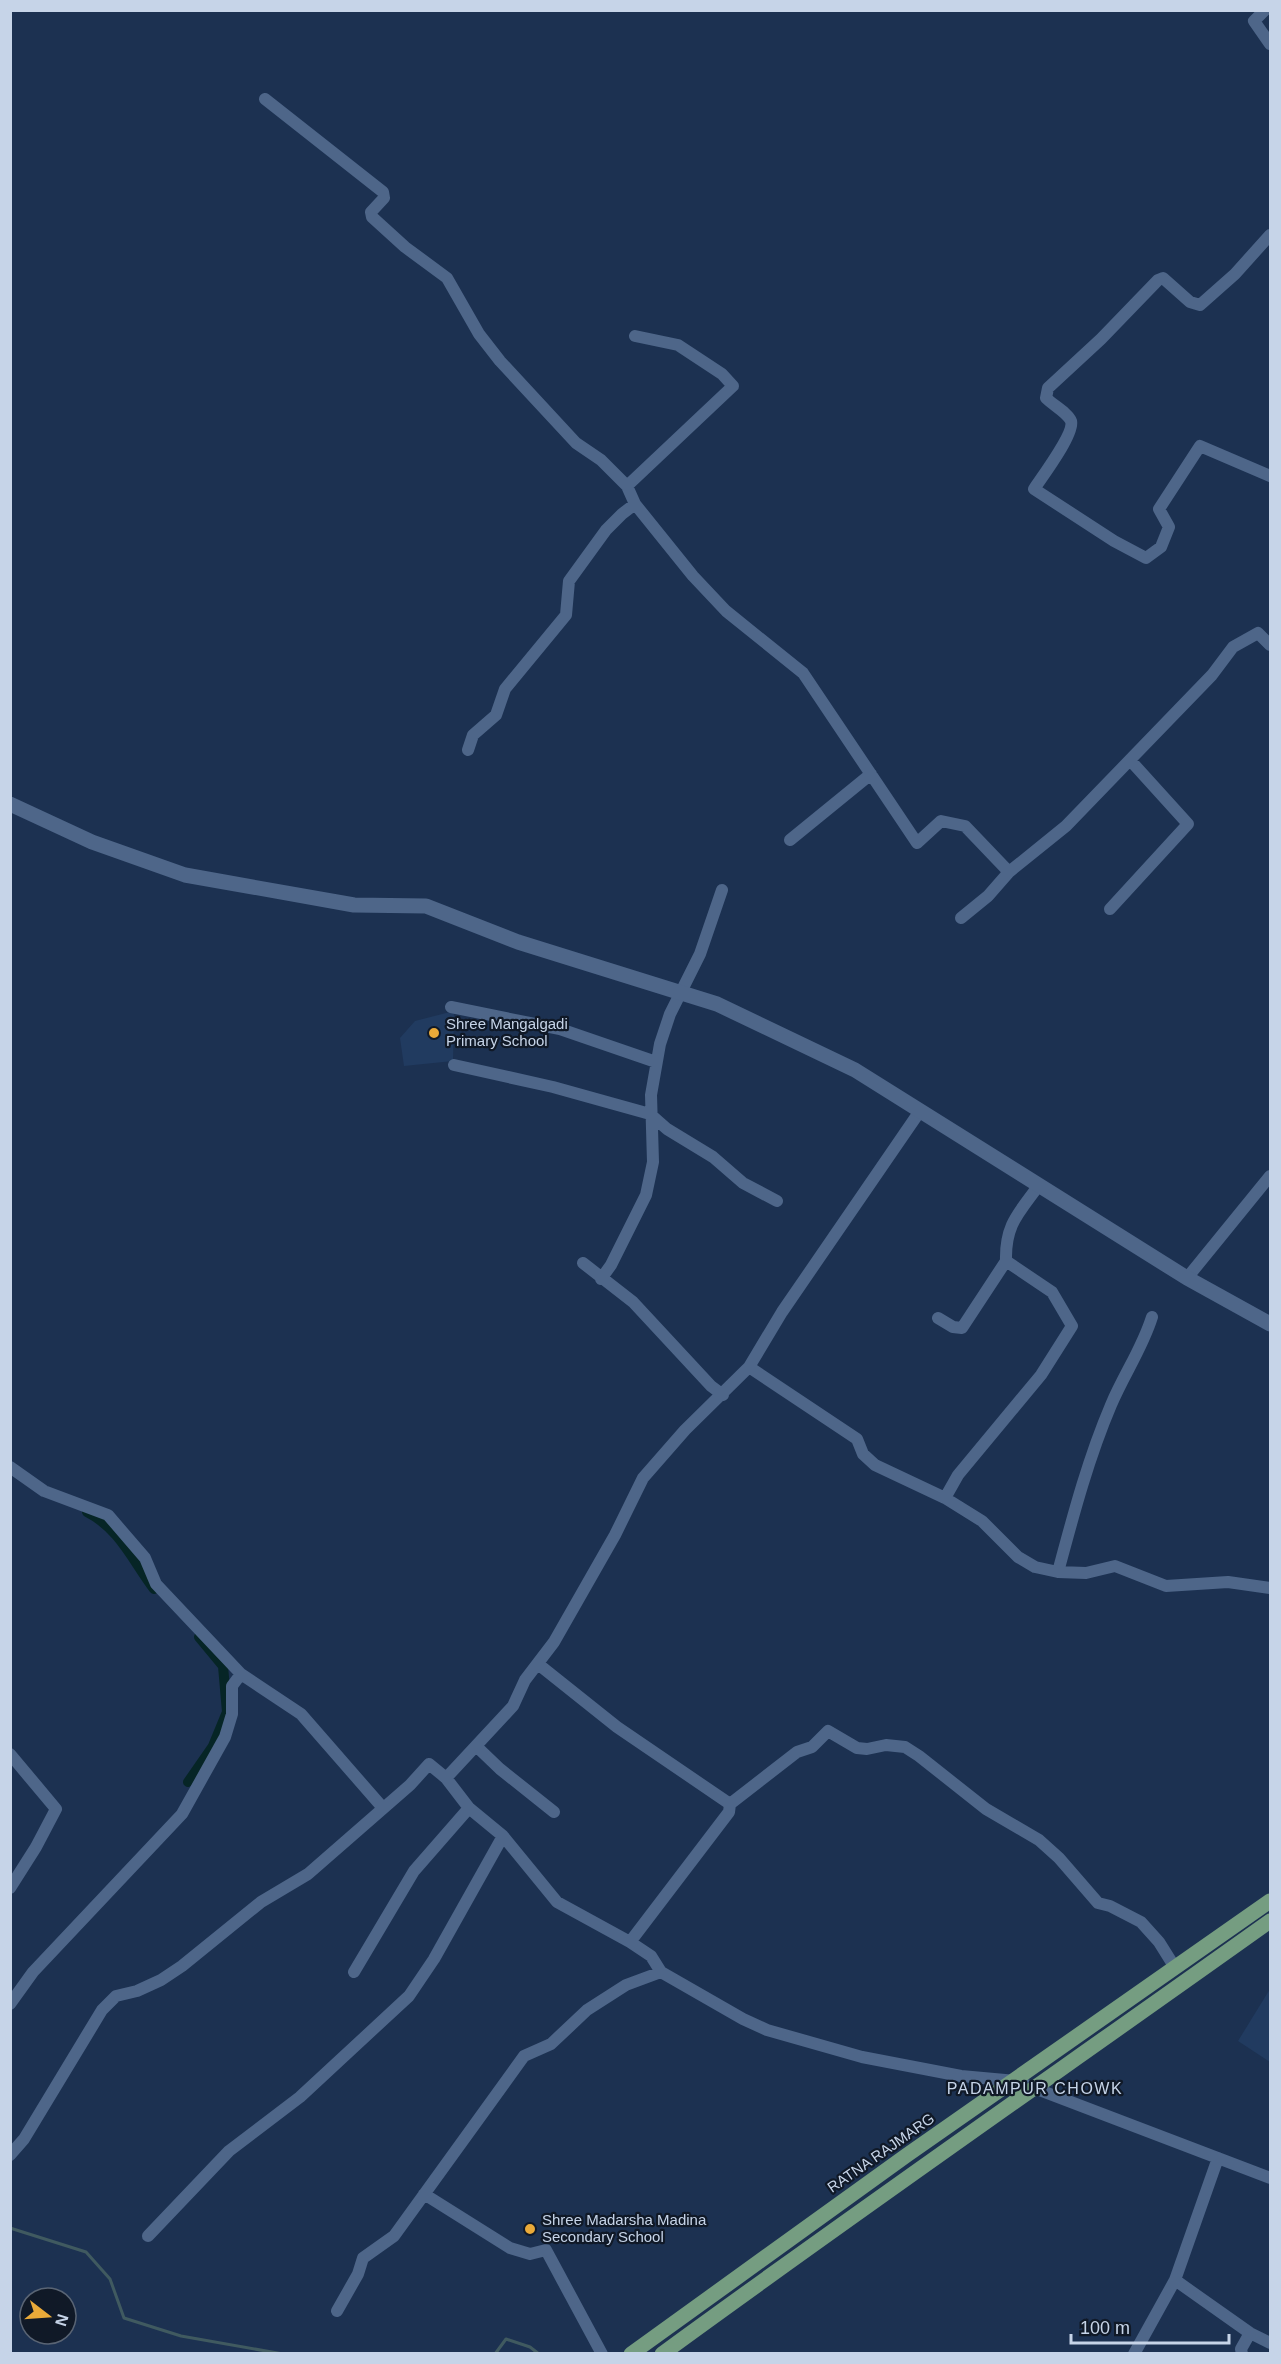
<svg xmlns="http://www.w3.org/2000/svg" width="1281" height="2364" viewBox="0 0 1281 2364" font-family="Arial,sans-serif">
<style>
.built{fill:#213b60}
.lines{fill:none;stroke-linecap:round;stroke-linejoin:round}
.stream{stroke:#405a60;stroke-width:3}
.canal{stroke:#062526;stroke-width:10}
.minor{stroke:#4e6689;stroke-width:12}
.tertiary{stroke:#4e6689;stroke-width:15}
.primary{stroke:#759d81;stroke-width:15}
.poi-dot{fill:#eaaa39;stroke:#101927;stroke-width:2}
.labels{text-anchor:middle;stroke-width:4.5;stroke-linejoin:round;paint-order:stroke}
.poi-label{font-size:15px;fill:#c6d4e8;stroke:#101927;text-anchor:start}
.street-label{font-size:15px;fill:#c6d4e8;stroke:#101927}
.neighbourhood-label{font-size:16px;letter-spacing:1.5px;fill:#c6d4e8;stroke:#101927}
</style>
<rect width="100%" height="100%" fill="#1c3151"/>
<!-- built -->
<path class="built" d="M454,1011L453,1061L404,1066L400,1038L415,1021Z
M1270,1989V2062L1238,2041Z"/>
<g class="lines">
<!-- stream -->
<path class="stream" d="M10,2228L86,2252L110,2279L124,2318L181,2336L283,2354
M495,2354L506,2339L530,2347L539,2354"/>
<!-- canal -->
<path class="canal" d="M87,1512C119,1528 133,1561 154,1589
M188,1782L213,1746L227,1712L223,1666L199,1637"/>
<!-- minor -->
<path class="minor" d="M1265,10L1254,21L1270,44
M265,99L383,192L384,198L371,212L372,217L405,247L447,278L479,334L500,361L576,443L601,460L627,486L635,504L693,576L726,611L803,673L917,843L941,821L965,826L1009,872
M1270,235L1235,274L1200,305L1190,302L1163,278L1158,280L1101,339L1048,388L1046,398C1053,405 1068,413 1071,421C1075,433 1042,477 1034,489L1114,541L1146,558L1161,547L1169,527L1159,509L1200,446L1270,476
M627,486L733,386L722,374L678,345L635,336
M468,750L473,735L496,715L505,689L566,615L569,581L606,530L622,514L635,504
M790,840L871,774
M1110,909L1188,824L1130,760
M961,918L988,896L1009,872L1066,826L1212,675L1233,647L1258,633L1270,645
M451,1007L560,1029L656,1062
M454,1065L553,1087L650,1114L667,1129L713,1157L743,1183L777,1201
M920,1111L782,1312L749,1367L685,1430L643,1478L615,1535L554,1642L525,1680L513,1706L446,1778L469,1808L503,1836L557,1902L630,1942L651,1956L661,1972L743,2019L767,2030L862,2057L961,2076L1016,2081L1270,2178
M583,1263L633,1302L711,1386L723,1395
M1187,1278L1270,1176
M601,1279L611,1265L646,1195L653,1162L651,1095L660,1044L670,1014L700,954L722,890
M938,1318L953,1327L962,1328L1006,1261
M749,1367L857,1439L863,1454L875,1465L945,1498L982,1521L1018,1557L1035,1567L1058,1572L1086,1573L1115,1566L1166,1586L1228,1582L1270,1588
M10,1467L44,1491L108,1515L145,1558L156,1584L241,1674L301,1714L383,1808
M945,1498L958,1475L1041,1375L1072,1326L1052,1292L1006,1261C1005,1224 1019,1213 1039,1185
M1058,1572C1073,1516 1088,1459 1111,1405C1124,1374 1142,1349 1152,1317
M538,1664L617,1727L730,1804L797,1752L812,1747L828,1731L857,1748L867,1749L886,1745L905,1747L919,1756L986,1809L1039,1840L1059,1858L1098,1903L1110,1906L1141,1922L1159,1942L1174,1966
M476,1746L500,1769L554,1812
M10,1754L56,1809L36,1847L10,1888
M630,1942L729,1812L730,1804
M354,1972L414,1871L469,1808
M10,2004L33,1972L182,1814L225,1737L232,1714V1686L241,1674
M10,2155L24,2139L102,2010L116,1996L137,1991L161,1980L182,1966L261,1902L308,1874L410,1785L429,1764L446,1778
M424,2194L510,2248L530,2254L546,2250L602,2354
M148,2236L229,2151L300,2097L409,1996L434,1959L503,1836
M1175,2280L1250,2333L1270,2343
M337,2311L358,2274L363,2258L394,2236L524,2056L551,2044L587,2010L626,1985L661,1972
M1134,2354L1175,2280L1218,2158
M1242,2354L1241,2349L1250,2333"/>
<!-- tertiary -->
<path class="tertiary" d="M10,804L92,842L185,875L354,905L426,906L518,942L717,1004L855,1070L1187,1278L1270,1324"/>
<!-- primary -->
<path class="primary" d="M631,2354L907,2155L1270,1901
M662,2354C863,2207 1068,2065 1270,1921"/>
</g>
<!-- markers -->
<g class="poi-dot">
<circle cx="434" cy="1033" r="6"/>
<circle cx="530" cy="2229" r="6"/>
</g>
<g class="labels">
<!-- poi labels -->
<g class="poi-label">
<text x="446" y="1029">Shree Mangalgadi<tspan x="446" dy="17">Primary School</tspan></text>
<text x="542" y="2225">Shree Madarsha Madina<tspan x="542" dy="17">Secondary School</tspan></text>
</g>
<!-- street labels -->
<g class="street-label">
<text transform="translate(881 2153) rotate(-35)" y="5">RATNA RAJMARG</text>
</g>
<!-- neighbourhood labels -->
<g class="neighbourhood-label">
<text x="1035" y="2094">PADAMPUR CHOWK</text>
</g>
</g>
<!-- border -->
<rect width="1281" height="2364" fill="none" stroke="#c6d4e8" stroke-width="24"/>
<!-- north arrow -->
<g transform="translate(48 2316) rotate(107)"><circle r="28" fill="#101927" stroke="#596474" stroke-width="1.5"/>
<path d="M0-4.5L10 22L0 15L-10 22Z" fill="#eaaa39"/>
<text y="-9" font-size="16" font-weight="bold" text-anchor="middle" fill="#c6d4e8">N</text>
</g>
<!-- scale -->
<path d="M1071 2334v9h158v-9" fill="none" stroke="#c6d4e8" stroke-width="3"/>
<text x="1080" y="2334" font-size="18" fill="#c6d4e8" stroke="#101927" stroke-width="4.5" paint-order="stroke">100 m</text>
</svg>
